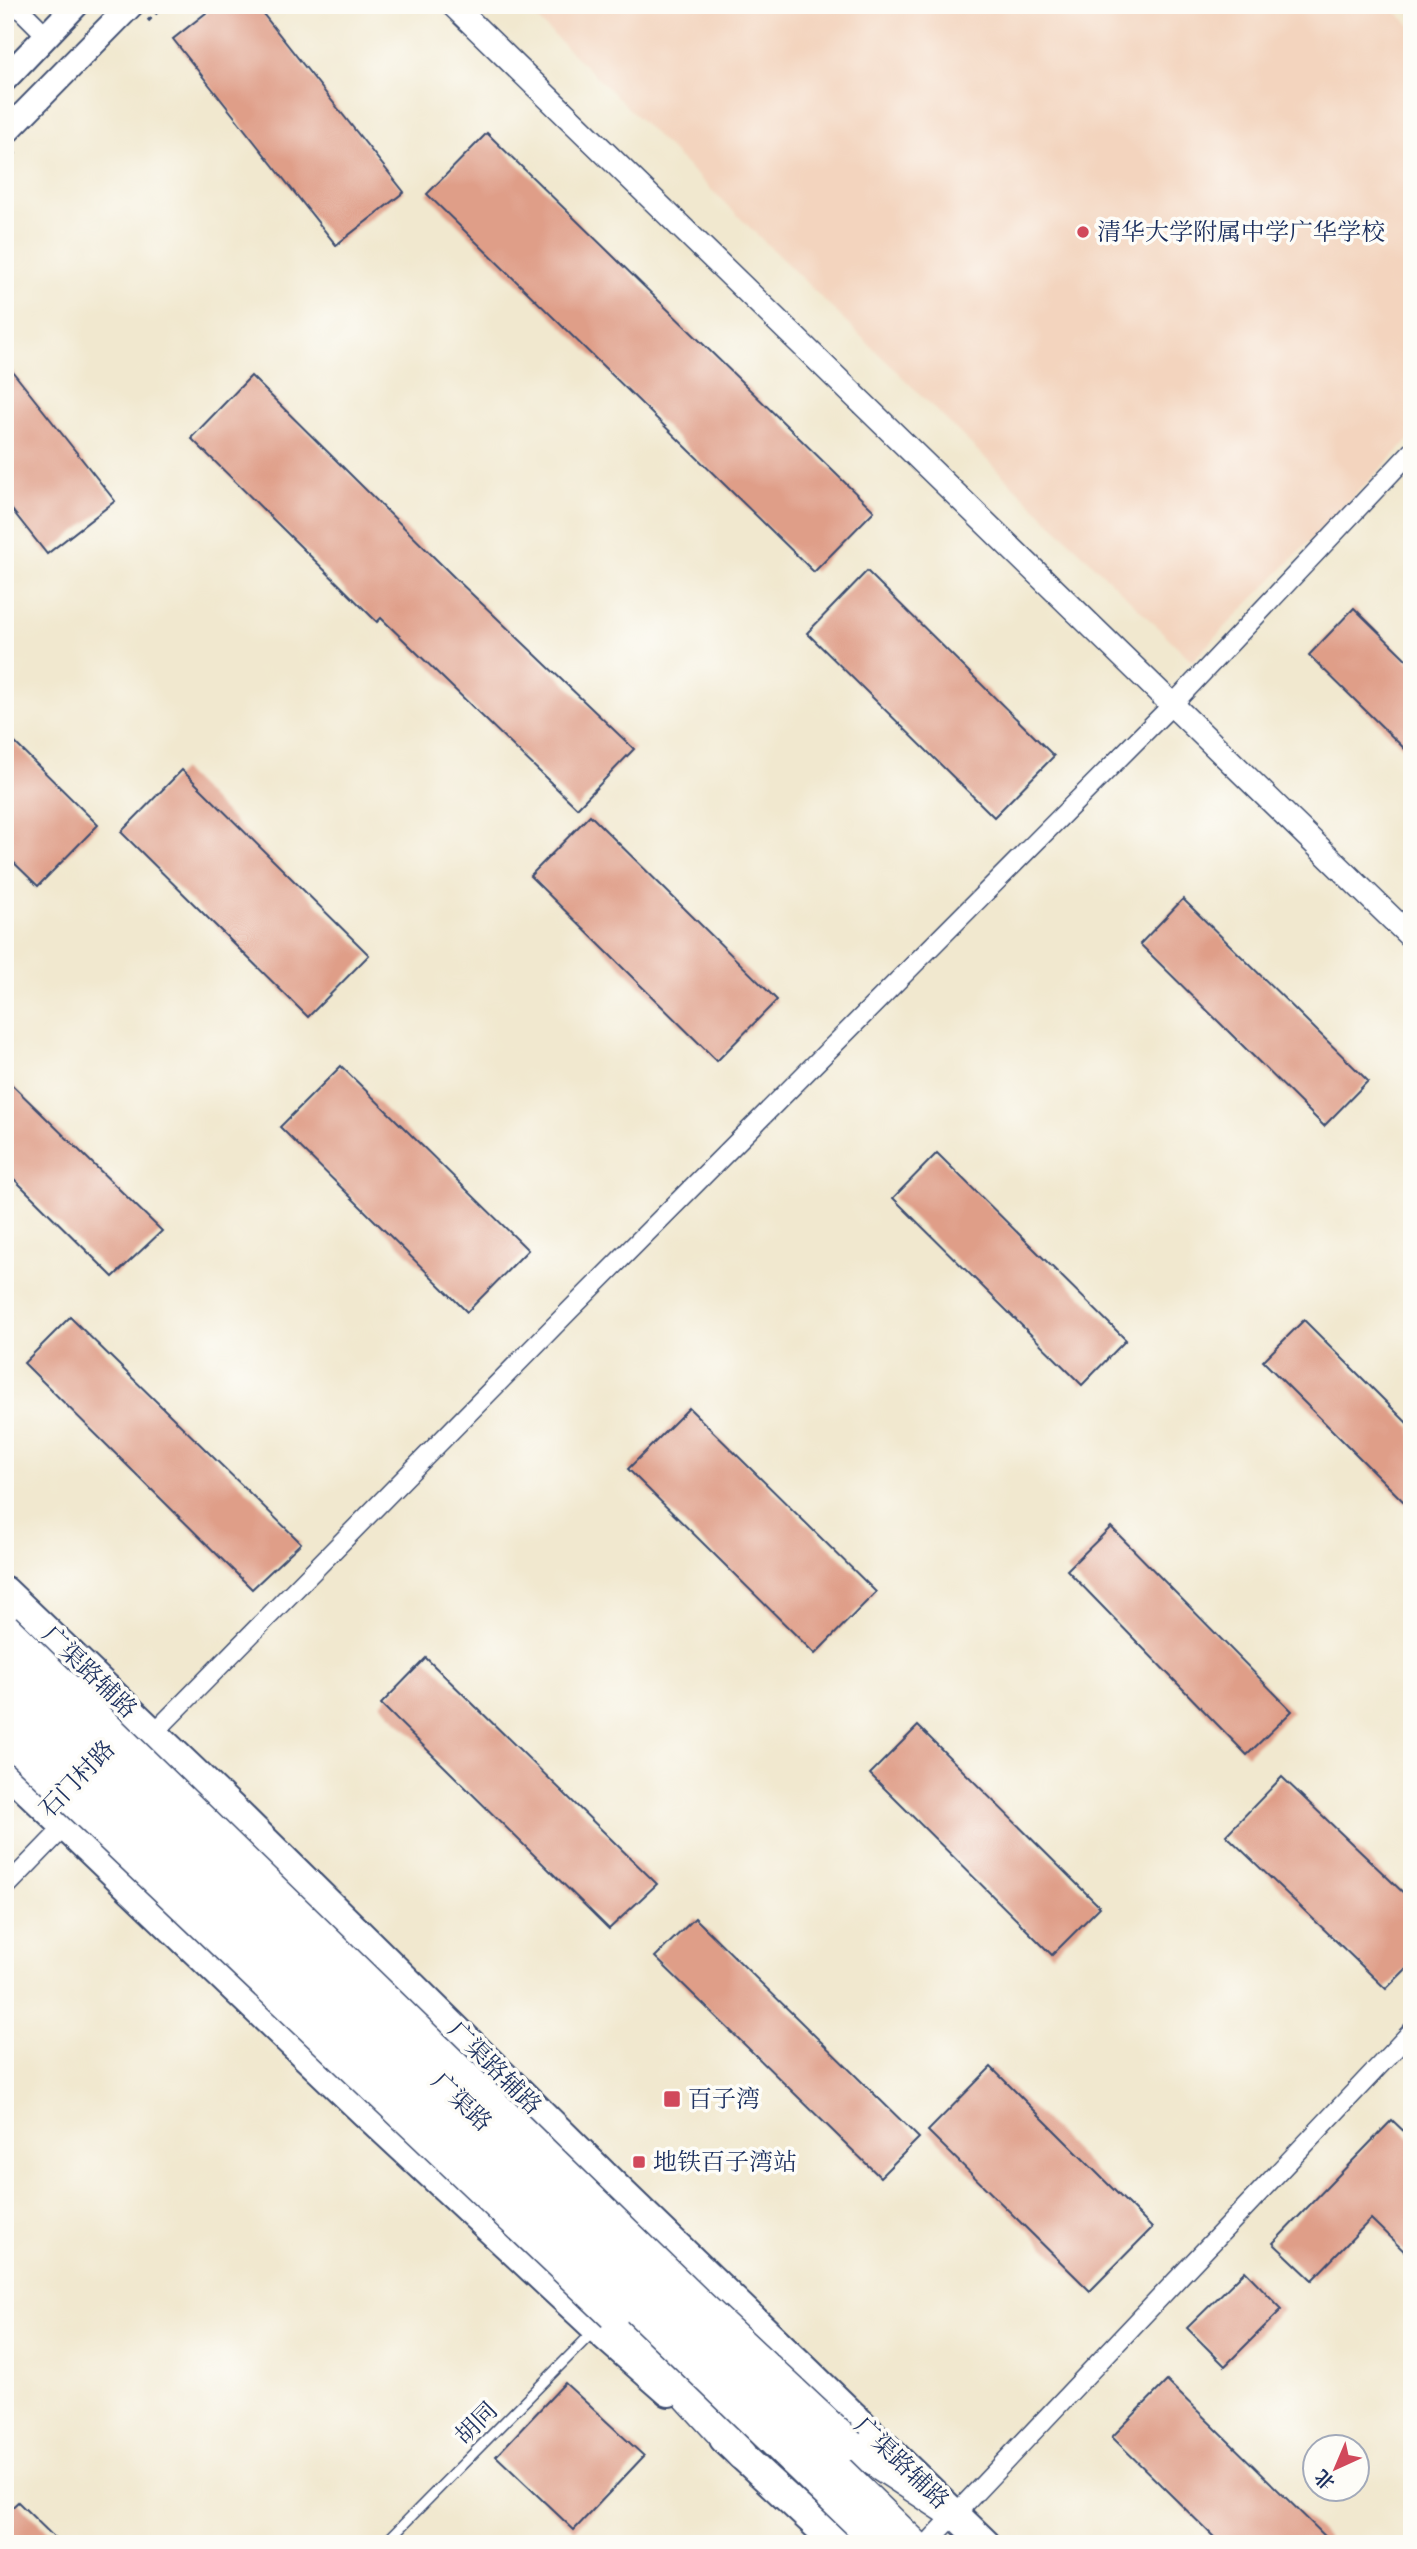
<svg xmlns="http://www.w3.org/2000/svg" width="1417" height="2549" viewBox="0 0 1417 2549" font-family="'Libre Bodoni','Noto Serif SC',serif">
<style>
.built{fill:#f3d4be}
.building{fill:#df9e88}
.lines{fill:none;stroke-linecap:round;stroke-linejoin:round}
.service-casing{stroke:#3b4b6f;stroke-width:12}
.minor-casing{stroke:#3b4b6f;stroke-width:21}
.tertiary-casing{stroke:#3b4b6f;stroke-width:26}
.secondary-casing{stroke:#3b4b6f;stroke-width:28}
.primary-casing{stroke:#3b4b6f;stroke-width:32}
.trunk-casing{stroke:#3b4b6f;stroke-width:33}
.path{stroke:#3b4b6f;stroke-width:3.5;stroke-dasharray:5 5;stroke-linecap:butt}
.service{stroke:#fff;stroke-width:9}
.minor{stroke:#fff;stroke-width:18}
.tertiary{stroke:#fff;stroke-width:23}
.secondary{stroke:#fff;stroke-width:24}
.primary{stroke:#fff;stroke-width:28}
.trunk{stroke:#fff;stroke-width:30}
.trunk-bridge-casing{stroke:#3b4b6f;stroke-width:33;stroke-linecap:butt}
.trunk-bridge{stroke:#fff;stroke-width:30}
.poi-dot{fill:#d1495b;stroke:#fdfcf7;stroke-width:2.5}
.labels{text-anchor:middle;stroke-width:7;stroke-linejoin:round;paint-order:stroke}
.poi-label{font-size:24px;fill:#1b2f5e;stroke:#fdfcf7;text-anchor:start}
.street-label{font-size:24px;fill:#1b2f5e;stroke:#fdfcf7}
</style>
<rect width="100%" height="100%" fill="#fdfcf7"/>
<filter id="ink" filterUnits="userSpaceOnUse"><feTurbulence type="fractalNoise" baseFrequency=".0143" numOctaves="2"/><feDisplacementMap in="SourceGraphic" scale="14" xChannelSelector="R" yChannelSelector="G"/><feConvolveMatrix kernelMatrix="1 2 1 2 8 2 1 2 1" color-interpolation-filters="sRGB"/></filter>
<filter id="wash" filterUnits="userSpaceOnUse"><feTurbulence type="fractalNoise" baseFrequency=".00686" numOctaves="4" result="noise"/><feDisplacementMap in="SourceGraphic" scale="28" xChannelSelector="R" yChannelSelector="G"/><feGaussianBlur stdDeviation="1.57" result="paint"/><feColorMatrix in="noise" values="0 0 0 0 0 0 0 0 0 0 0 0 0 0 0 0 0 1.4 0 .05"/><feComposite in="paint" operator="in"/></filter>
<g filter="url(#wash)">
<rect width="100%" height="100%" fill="#f1e8cf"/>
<!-- built -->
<path class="built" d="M523,5H1389L1412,27V437L1192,661Z"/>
<g id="blocks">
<!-- building -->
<path class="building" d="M216,5H256L404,192L336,245L173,39Z
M487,133L874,511L814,572L427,194Z
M5,362L115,501L47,554L5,501Z
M251,376L455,578L634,749L577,808L381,618L377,622L191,438Z
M867,571L1054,756L994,817L807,633Z
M1354,608L1412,665V756L1309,655Z
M5,733L98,825L38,886L5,854Z
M182,770L369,955L308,1017L121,832Z
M590,815L777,1000L717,1061L530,876Z
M1183,899L1368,1081L1324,1126L1140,944Z
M341,1066L528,1250L467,1312L280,1127Z
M5,1078L162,1231L113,1277L5,1170Z
M937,1153L1126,1340L1082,1385L893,1198Z
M70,1317L301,1543L252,1589L24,1363Z
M1304,1320L1412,1428V1510L1263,1361Z
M689,1408L876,1592L815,1654L628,1469Z
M1111,1527L1292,1711L1247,1755L1067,1570Z
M426,1658L657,1884L609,1929L381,1704Z
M918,1726L1100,1907L1052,1955L870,1774Z
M1282,1777L1412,1901V1963L1386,1989L1226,1835Z
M695,1918L919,2138L880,2177L655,1957Z
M991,2067L1152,2228L1090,2291L928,2131Z
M1392,2120L1412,2139V2259L1371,2219L1312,2280L1273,2243Z
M1245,2271L1282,2309L1225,2366L1187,2328Z
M1167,2381L1333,2544H1221L1112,2437Z
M565,2383L644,2456L574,2530L496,2456Z
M18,2502L61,2544H5V2514Z"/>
</g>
</g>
<g filter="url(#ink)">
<use href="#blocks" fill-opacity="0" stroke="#3b4b6f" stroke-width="2"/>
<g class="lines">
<defs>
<path id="service" d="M384,2544L595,2330"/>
<path id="minor" d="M16,5L47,36
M147,1740L569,1311L1173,704L1412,451
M5,1888L72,1819
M927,2544L1412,2031"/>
<path id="tertiary" d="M453,5L1412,938"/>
<path id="secondary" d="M5,79L76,5
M5,133L131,5"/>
<path id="primary" d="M5,1591L232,1808L614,2185L986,2544
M5,1769L364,2112L597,2329L669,2392
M724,2439L837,2544"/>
<path id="trunk" d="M613,2315L742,2455
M850,2445L955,2514"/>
</defs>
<!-- service casing -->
<use href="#service" class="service-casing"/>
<!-- minor casing -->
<use href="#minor" class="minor-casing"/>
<!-- tertiary casing -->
<use href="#tertiary" class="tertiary-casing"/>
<!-- secondary casing -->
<use href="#secondary" class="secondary-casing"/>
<!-- primary casing -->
<use href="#primary" class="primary-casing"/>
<!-- trunk casing -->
<use href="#trunk" class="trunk-casing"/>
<!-- path -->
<path class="path" d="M148,21L164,5
M5,163L16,152"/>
<!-- service -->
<use href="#service" class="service"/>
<!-- minor -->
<use href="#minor" class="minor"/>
<!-- tertiary -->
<use href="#tertiary" class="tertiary"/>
<!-- secondary -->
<use href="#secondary" class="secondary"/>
<!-- primary -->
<use href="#primary" class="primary"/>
<!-- trunk -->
<use href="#trunk" class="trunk"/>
<defs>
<path id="trunk-bridge" d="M5,1628L697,2302L850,2445
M5,1664L419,2061L914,2544
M5,1699L880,2544
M5,1736L613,2315"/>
</defs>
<!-- trunk-bridge casing -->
<use href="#trunk-bridge" class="trunk-bridge-casing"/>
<!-- trunk-bridge -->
<use href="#trunk-bridge" class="trunk-bridge"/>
</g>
</g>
<!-- markers -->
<g class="poi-dot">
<circle cx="1083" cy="232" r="7"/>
<rect x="663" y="2090" width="18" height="18" rx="3.5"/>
<rect x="632" y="2155" width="14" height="14" rx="3.5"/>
</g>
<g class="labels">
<!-- poi labels -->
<g class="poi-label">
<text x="1097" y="240">清华大学附属中学广华学校</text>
<text x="688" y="2107">百子湾</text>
<text x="653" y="2170">地铁百子湾站</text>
</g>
<!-- street labels -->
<g class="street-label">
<text transform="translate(90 1672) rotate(44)" y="8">广渠路辅路</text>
<text transform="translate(77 1779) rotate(-46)" y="8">石门村路</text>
<text transform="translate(495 2068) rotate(45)" y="8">广渠路辅路</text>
<text transform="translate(462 2102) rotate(44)" y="8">广渠路</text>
<text transform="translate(476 2423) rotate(-45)" y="8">胡同</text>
<text transform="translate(902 2463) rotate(44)" y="8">广渠路辅路</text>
</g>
</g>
<!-- margin -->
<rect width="1417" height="2549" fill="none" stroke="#fdfcf7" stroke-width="28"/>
<!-- north arrow -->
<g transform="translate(1336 2468) rotate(224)"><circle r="33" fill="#fdfcf7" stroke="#a3aaba" stroke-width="2"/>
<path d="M0-5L12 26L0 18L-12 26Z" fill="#d1495b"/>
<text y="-10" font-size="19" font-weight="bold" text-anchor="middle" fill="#1b2f5e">北</text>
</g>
</svg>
